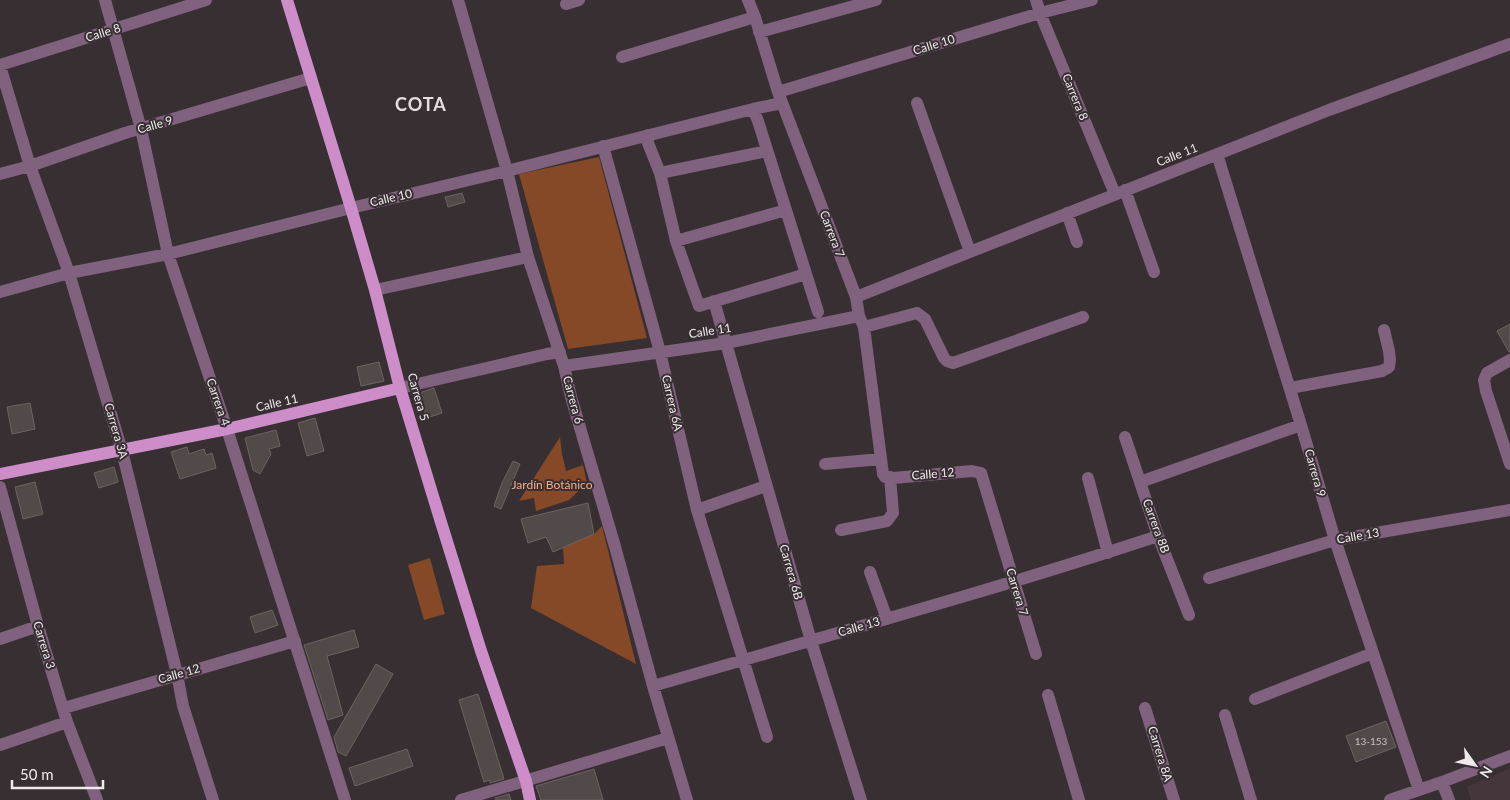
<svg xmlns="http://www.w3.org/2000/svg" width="1510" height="800" viewBox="0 0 1510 800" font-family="Lato,sans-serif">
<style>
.built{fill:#45363b}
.green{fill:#854927}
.building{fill:#524949;stroke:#6d6362}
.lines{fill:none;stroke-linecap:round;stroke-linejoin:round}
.minor{stroke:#80617e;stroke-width:12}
.major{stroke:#cc8dc9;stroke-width:12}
.labels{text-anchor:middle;stroke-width:4;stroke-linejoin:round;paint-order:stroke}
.number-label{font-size:10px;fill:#c8c2c2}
.street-label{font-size:12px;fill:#efeaeb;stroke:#372f32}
.park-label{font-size:12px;fill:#f2ad89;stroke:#372f32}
.district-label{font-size:18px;font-weight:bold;letter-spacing:1px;fill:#e7dde0;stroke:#372f32}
</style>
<rect width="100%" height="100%" fill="#372f32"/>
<!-- built -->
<path class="built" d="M1510,768V800H1471L1467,787Z"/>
<!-- green -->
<path class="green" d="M599,157L647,338L568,349L519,174Z
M560,437L562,454L566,471L583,465L587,483L569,500L536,511L534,498L519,501Z
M602,526L636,664L531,608L537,566L564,564L563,547L594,534Z
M430,558L445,614L424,620L408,565Z"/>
<!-- building -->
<path class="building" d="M462,193L465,202L448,207L445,197Z
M1510,324V352H1509L1497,331Z
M379,362L384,381L361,386L357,367Z
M434,388L442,413L427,418L419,393Z
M30,403L35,429L12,434L7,407Z
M315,418L324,451L307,456L298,423Z
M276,430L280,446L269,449L271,454L260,474L253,470L245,438Z
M187,447L189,454L204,449L206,455L212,453L216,468L180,479L171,452Z
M513,461L520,464L501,509L494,506L502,483Z
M114,467L118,482L99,488L94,473Z
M35,482L43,514L23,519L15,487Z
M588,503L594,534L553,552L546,537L528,543L521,519Z
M272,610L278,625L255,633L250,617Z
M354,630L359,647L327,656L343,715L328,720L304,645Z
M376,664L393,674L346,756L338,752L334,737Z
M478,694L504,779L490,783V780L484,782L459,700Z
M1386,721L1396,747L1356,762L1346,736Z
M407,749L413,766L355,786L349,768Z
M594,769L603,800H541L536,786Z
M509,794L511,800H496L495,798Z"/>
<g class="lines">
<!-- minor -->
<path class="minor" d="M105,0L141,129L168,254L227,429L345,800
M458,0L507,171L528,257L564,366L571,397L614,543L653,686L687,800
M748,0L755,17L778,92L856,297L859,316L864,327L883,474L885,477L893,478L972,471L981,473L1036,654
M1036,0L1040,13L1115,194
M566,4L579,0
M759,32L876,0
M622,57L755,17
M0,65L206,0
M0,66L30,166L69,273L122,451L177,674L183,706L213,800
M778,92L1040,13L1092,0
M917,103L970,252
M753,109L758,121L818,312
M648,135V143L660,173L676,241L699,306L806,274
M603,146L660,352L697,510L767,737
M1217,154L1301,425L1335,540L1419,790
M660,173L767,151
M0,174L30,166L125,133L311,78
M1125,190L1154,272
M1067,213L1077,242
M676,241L786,210
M375,290L528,257
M0,292L69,273L168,254L351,208L507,171L753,109L782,103
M856,297L1329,110L1510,44
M714,301L811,641L861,800
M864,327L917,313L925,319L944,358L947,361L953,363L1083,317
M1510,360L1487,373L1484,380L1486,391L1510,464
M564,366L726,343L859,316
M400,388L547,354L560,352
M1290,388L1382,371L1389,367L1390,360L1389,351L1384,330
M1125,437L1158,536L1189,615
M825,464L881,459
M1088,478L1108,553
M1140,482L1301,425
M0,487L38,626L67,722L97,800
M697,510L766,486
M841,530L887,521L893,513L890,477
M870,572L887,619
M1209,578L1335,540L1510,510
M0,639L38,626
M653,686C822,637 991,591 1158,536
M1048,695L1079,800
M1255,699L1373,653
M64,708L295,641
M1145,708L1174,800
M1225,715L1251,800
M0,745L67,722
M1442,782L1449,800
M461,800L668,738
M1390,800L1442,782L1510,756"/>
<!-- major -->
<path class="major" d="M287,0L351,208L375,290L400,388L440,519L481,651L526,781L530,800
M0,474L227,429L400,388"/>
</g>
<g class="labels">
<!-- number labels -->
<g class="number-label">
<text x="1371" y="745">13-153</text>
</g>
<!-- street labels -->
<g class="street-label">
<text transform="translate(103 33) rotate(-17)" y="4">Calle 8</text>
<text transform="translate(934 45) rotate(-17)" y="4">Calle 10</text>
<text transform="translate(1075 97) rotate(68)" y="4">Carrera 8</text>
<text transform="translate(155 125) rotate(-16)" y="4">Calle 9</text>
<text transform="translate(1177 155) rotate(-21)" y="4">Calle 11</text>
<text transform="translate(391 198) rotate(-13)" y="4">Calle 10</text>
<text transform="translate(832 234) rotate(69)" y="4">Carrera 7</text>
<text transform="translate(710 331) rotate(-9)" y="4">Calle 11</text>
<text transform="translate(418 397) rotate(74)" y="4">Carrera 5</text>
<text transform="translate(573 400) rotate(75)" y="4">Carrera 6</text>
<text transform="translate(218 402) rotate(71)" y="4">Carrera 4</text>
<text transform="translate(277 403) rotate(-13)" y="4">Calle 11</text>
<text transform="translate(672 403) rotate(77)" y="4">Carrera 6A</text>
<text transform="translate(116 431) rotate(74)" y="4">Carrera 3A</text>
<text transform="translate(1315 473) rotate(74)" y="4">Carrera 9</text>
<text transform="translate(933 474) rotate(-5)" y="4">Calle 12</text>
<text transform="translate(1156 526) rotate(70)" y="4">Carrera 8B</text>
<text transform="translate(1358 536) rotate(-10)" y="4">Calle 13</text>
<text transform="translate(791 572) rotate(74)" y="4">Carrera 6B</text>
<text transform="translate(1017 592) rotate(73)" y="4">Carrera 7</text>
<text transform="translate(859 627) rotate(-16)" y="4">Calle 13</text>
<text transform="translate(44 645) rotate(73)" y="4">Carrera 3</text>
<text transform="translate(179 674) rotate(-16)" y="4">Calle 12</text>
<text transform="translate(1160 754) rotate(73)" y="4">Carrera 8A</text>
</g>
<!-- park labels -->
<g class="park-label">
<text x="552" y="489">Jardín Botánico</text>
</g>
<!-- district labels -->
<g class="district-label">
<text x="421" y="111">COTA</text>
</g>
</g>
<!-- north arrow -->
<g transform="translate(1475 765) rotate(123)" stroke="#372f32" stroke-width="4" paint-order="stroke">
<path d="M0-4L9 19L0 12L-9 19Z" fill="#efeaeb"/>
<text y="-8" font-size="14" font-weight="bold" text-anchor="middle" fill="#efeaeb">N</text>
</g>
<!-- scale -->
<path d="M12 780v8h91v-8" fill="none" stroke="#efeaeb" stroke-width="2.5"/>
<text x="20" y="780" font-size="15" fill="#efeaeb" stroke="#372f32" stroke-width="4" paint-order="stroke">50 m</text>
</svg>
